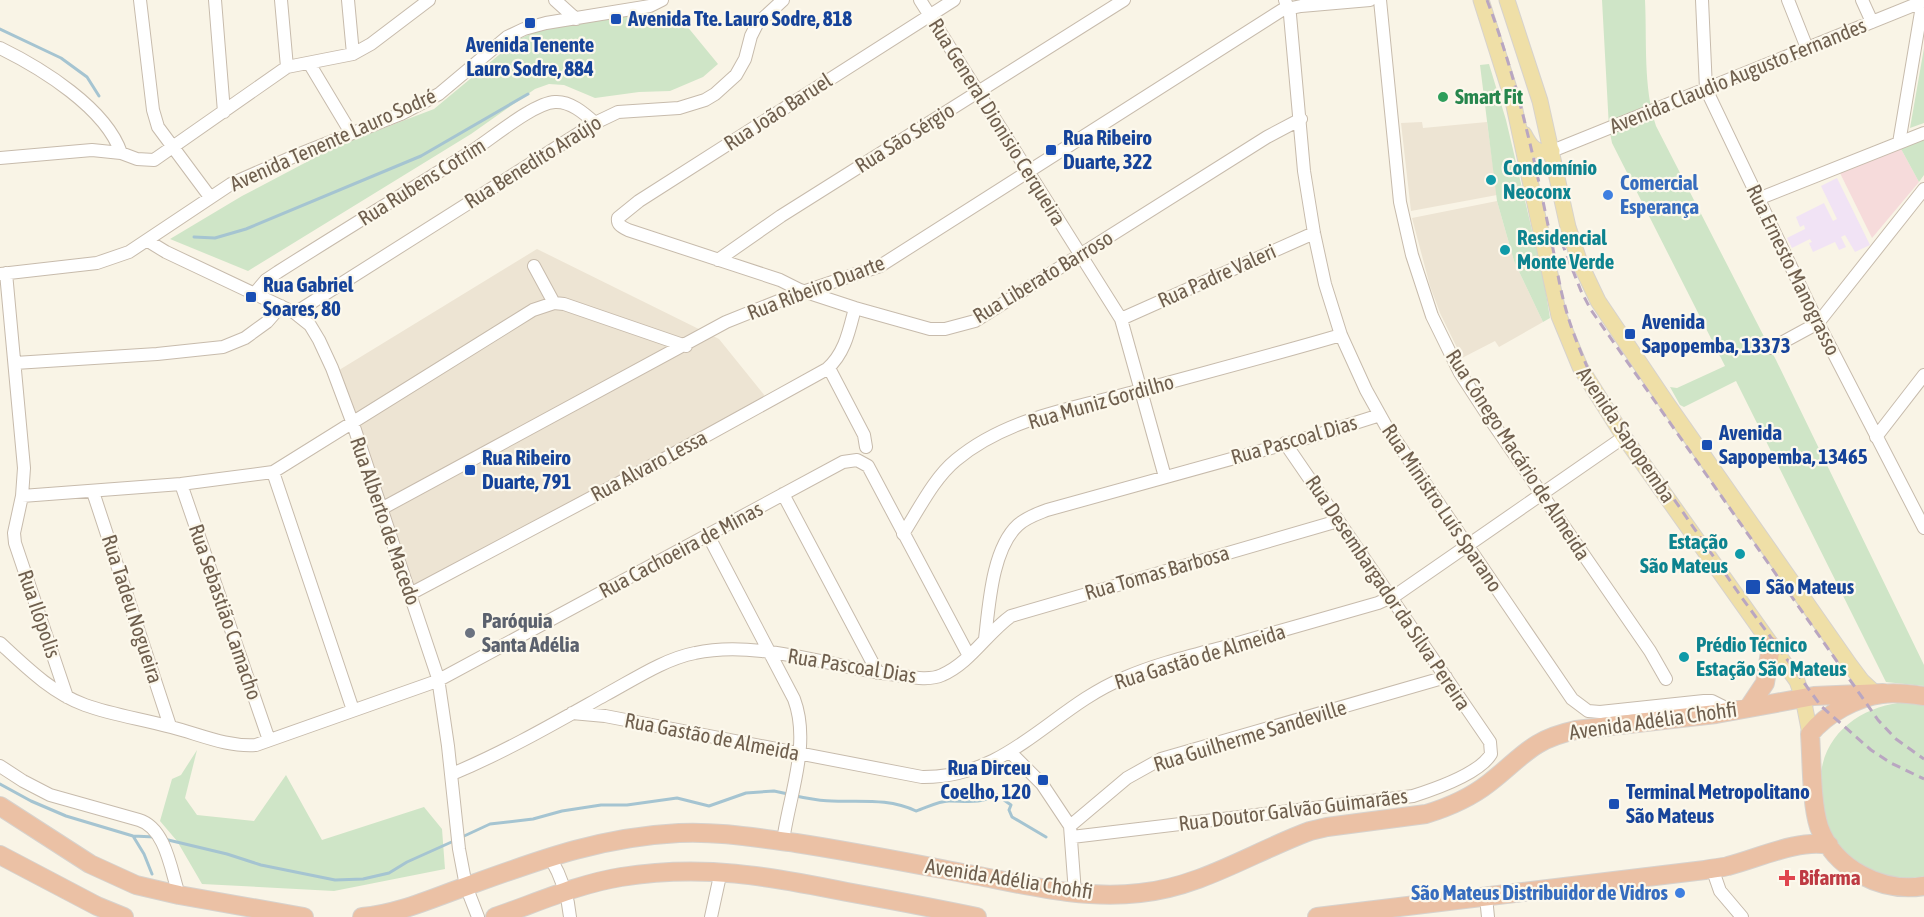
<svg xmlns="http://www.w3.org/2000/svg" width="1924" height="917" viewBox="0 0 1924 917" font-family="'Asap Condensed',sans-serif">
<style>
.residential{fill:#ede4d3}
.education{fill:#f1e3f5}
.medical{fill:#f6dbdb}
.green{fill:#cfe5c7}
.lines{fill:none;stroke-linecap:round;stroke-linejoin:round}
.stream{stroke:#a5c4d1;stroke-width:3}
.minor-casing{stroke:#c7bbac;stroke-width:14}
.major-casing{stroke:#d7d2cd;stroke-width:17}
.highway-casing{stroke:#d7d2cd;stroke-width:20}
.minor{stroke:#fff;stroke-width:12}
.major{stroke:#efdfa7;stroke-width:15}
.highway{stroke:#ebc1a5;stroke-width:18}
.rail{stroke:#b9a6c1;stroke-width:3;stroke-dasharray:9 6;stroke-linecap:butt}
.transit-dot{fill:#1a4fb4;stroke:#fcf8ec;stroke-width:2}
.leisure-dot{fill:#2e9e5b;stroke:#fcf8ec;stroke-width:2}
.culture-dot{fill:#0f9aa8;stroke:#fcf8ec;stroke-width:2}
.shop-dot{fill:#3f7fe0;stroke:#fcf8ec;stroke-width:2}
.worship-dot{fill:#6b7280;stroke:#fcf8ec;stroke-width:2}
.health-dot{fill:#e0444e;stroke:#fcf8ec;stroke-width:2}
.labels{text-anchor:middle;stroke-width:4.5;stroke-linejoin:round;paint-order:stroke}
.transit-label{font-size:21px;font-weight:bold;fill:#164399;stroke:#fcf8ec;text-anchor:start}
.street-label{font-size:21px;fill:#6f5f4e;stroke:#fcf8ec}
.leisure-label{font-size:21px;font-weight:bold;fill:#27864d;stroke:#fcf8ec;text-anchor:start}
.culture-label{font-size:21px;font-weight:bold;fill:#0d838f;stroke:#fcf8ec;text-anchor:start}
.shop-label{font-size:21px;font-weight:bold;fill:#366cbe;stroke:#fcf8ec;text-anchor:start}
.worship-label{font-size:21px;font-weight:bold;fill:#5b616d;stroke:#fcf8ec;text-anchor:start}
.health-label{font-size:21px;font-weight:bold;fill:#be3a42;stroke:#fcf8ec;text-anchor:start}
</style>
<rect width="100%" height="100%" fill="#f9f4e6"/>
<!-- residential -->
<path class="residential" d="M1422,122L1423,128L1487,122L1497,195L1411,211L1401,123Z
M1497,201L1514,261L1543,322L1499,347L1495,341L1462,358L1440,313L1430,286L1412,218Z
M537,249L719,339L773,406L407,595L331,375Z"/>
<!-- education -->
<path class="education" d="M1837,178L1870,245L1855,252L1845,235L1841,237L1846,247L1839,250L1835,242L1813,252L1809,243L1812,242L1810,239L1792,248L1787,238L1805,229L1804,225L1800,227L1796,217L1824,203L1833,221L1837,219L1821,186Z"/>
<!-- medical -->
<path class="medical" d="M1900,147L1919,182L1872,238L1839,171Z"/>
<!-- green -->
<path class="green" d="M1602,0H1645C1647,41 1643,87 1656,126L1776,360L1924,665V686L1886,682L1736,381L1684,407L1680,405L1670,387L1677,388L1725,366L1612,143L1609,128Z
M625,12L677,14L718,64L703,77L670,91L639,92L595,98L564,85L549,84L535,89L471,134L248,271L170,239L242,196L337,146L434,109L518,39L562,22Z
M1924,48V123L1910,128Z
M1489,64L1506,120L1544,281L1550,318L1543,322L1514,261L1497,201L1480,65Z
M1924,137V175L1919,182L1900,147Z
M1906,702L1924,704V876C1914,879 1903,878 1892,877C1866,872 1839,855 1828,830C1825,823 1824,815 1823,808C1822,800 1819,792 1819,785C1818,779 1821,773 1822,767C1830,727 1868,705 1906,702Z
M197,750L185,798L197,815L254,821L286,775L322,840L424,807L442,829L445,869L334,891L202,884L177,841L160,821L172,779L181,775Z"/>
<g class="lines">
<!-- stream -->
<path class="stream" d="M0,29L61,58L87,77L99,96
M194,237L215,238L246,229L421,156L528,94
M0,784L31,801L66,816L133,836L155,837
M795,796C807,798 820,801 832,801C861,802 889,798 916,811C926,808 938,801 949,801C966,801 981,804 997,795L1011,805L1009,810L1012,817L1046,837
M133,836L144,854L152,874
M462,837L490,824L533,819L562,811L601,805H627L677,798L709,806L746,793L774,791L788,794
M164,839L227,854L261,865L335,880L363,879L389,873L407,862L456,840"/>
<defs>
<path id="minor" d="M140,0L153,110L158,127L210,197
M215,0L224,112
M281,0L287,67
M348,0L353,54
M555,0L576,19
M920,0L1121,319L1165,477
M954,0L639,201L618,218C617,225 622,227 628,230L780,280L800,290L855,308L930,329H945L975,321L1267,137L1301,119
M1285,0L1290,15L1304,171L1314,233L1325,284L1341,335L1366,390L1386,426L1572,699L1588,711L1600,712L1704,701H1712L1732,711
M1380,0L1400,202L1412,255L1432,316L1460,373L1490,419L1650,651L1666,679
M1702,0L1706,89L1818,323L1924,528
M1788,0L1807,48
M1862,0L1872,22
M0,48C41,68 106,108 121,153
M309,63L351,133
M1899,143L1923,0
M1552,151L1924,1
M0,158L92,150L121,153L137,159L154,160L287,67L353,54L371,44L429,0
M1758,199L1924,133
M148,241L166,252L295,313L310,325L319,340L332,368L353,424L438,678L448,746L459,849L466,886L478,917
M718,260L781,216L1124,0
M534,266L554,303
M6,273L24,468L22,496L14,533L15,543L67,697
M0,274L97,263L129,252L231,184L297,155L401,114L439,94L507,37L524,29L546,23L650,6L662,0
M254,294L266,280L278,272C341,232 405,193 469,153C490,140 533,103 555,102C570,101 584,113 595,123
M295,313L595,123L618,112L679,108L705,100L715,94L736,75L745,59L751,36L757,24L783,0
M1121,319L1314,233
M1772,348L1818,323L1924,189
M15,363L157,354L223,347L245,338L267,322L281,306
M829,368L864,435L866,447
M1876,437L1924,375
M273,472L353,710
M181,484L269,740
M93,492L170,726
M783,494L878,673
M22,496L181,484L273,472L533,310L554,303L564,304L686,346
M381,509L726,322L791,296L880,266L1282,10L1301,6L1370,0
M903,534C919,509 934,478 956,460C1006,418 1074,408 1134,392C1203,373 1273,355 1341,335
M708,535L794,699C811,744 789,796 783,841
M410,594L664,459L827,369C845,353 849,331 855,308
M985,639C989,605 992,549 1018,525C1027,517 1037,514 1047,510L1314,436L1380,415
M0,643C26,667 52,693 85,705C113,715 142,719 171,727C199,734 226,747 256,745L437,681L843,462L857,460L868,466L969,656
M572,713L605,716L922,777C1010,778 1051,708 1124,678C1156,664 1190,656 1224,647C1275,632 1327,618 1378,603L1396,595L1624,437
M1010,752L1042,784L1070,826L1075,893
M0,766L23,781L50,795L139,820C166,828 171,871 179,895
M452,774C505,752 555,723 605,695C633,680 664,659 695,653C759,639 833,668 897,675C911,677 929,681 942,675C970,663 987,633 1011,616L1338,521
M1070,826L1127,778L1161,759L1446,677
M1072,837L1413,796C1435,789 1479,774 1491,754L1490,742L1285,443
M550,857C561,876 568,894 570,917
M1712,868L1720,891L1742,917
M1486,897L1488,917
M711,917L721,871"/>
<path id="major" d="M1481,0L1513,101L1559,316L1580,367L1624,437L1797,681L1803,698L1810,734
M1507,0L1540,101L1568,227L1580,263L1598,301L1666,402L1850,665L1862,681L1875,693
M1524,134C1530,146 1536,155 1552,151"/>
<path id="highway" d="M1924,696C1911,694 1895,692 1882,694C1857,697 1826,714 1810,734C1812,761 1811,802 1819,827C1834,869 1882,893 1924,886
M1749,707L1765,683L1771,646
M0,806L90,864L136,885L179,895L304,917
M0,855L97,906L124,917
M362,917C399,914 435,897 470,885C542,859 601,837 679,833C718,831 757,838 796,843C861,853 925,866 989,878C1039,888 1089,899 1140,893C1201,887 1253,852 1310,831L1327,827L1426,814C1449,807 1470,798 1489,783C1523,757 1530,740 1576,730L1716,714L1814,696L1883,693
M495,917C536,903 578,884 621,877C703,864 768,876 847,892C891,900 934,908 977,917
M1317,917L1705,870C1713,868 1721,868 1728,866C1759,858 1798,839 1829,845"/>
</defs>
<!-- minor casing -->
<use href="#minor" class="minor-casing"/>
<!-- major casing -->
<use href="#major" class="major-casing"/>
<!-- highway casing -->
<use href="#highway" class="highway-casing"/>
<!-- minor -->
<use href="#minor" class="minor"/>
<!-- major -->
<use href="#major" class="major"/>
<!-- highway -->
<use href="#highway" class="highway"/>
<!-- rail -->
<path class="rail" d="M1487,0C1515,74 1533,152 1549,230C1555,255 1558,281 1565,306C1572,333 1583,357 1594,383L1742,598L1821,706L1871,750L1891,763L1924,779
M1556,228L1581,291L1591,310L1878,720L1896,739L1924,759"/>
</g>
<!-- markers -->
<g class="transit-dot">
<rect x="610" y="13" width="12" height="12" rx="3"/>
<rect x="524" y="17" width="12" height="12" rx="3"/>
<rect x="1045" y="144" width="12" height="12" rx="3"/>
<rect x="245" y="291" width="12" height="12" rx="3"/>
<rect x="1624" y="328" width="12" height="12" rx="3"/>
<rect x="1701" y="439" width="12" height="12" rx="3"/>
<rect x="464" y="464" width="12" height="12" rx="3"/>
<rect x="1745" y="579" width="16" height="16" rx="3"/>
<rect x="1037" y="774" width="12" height="12" rx="3"/>
<rect x="1608" y="798" width="12" height="12" rx="3"/>
</g>
<circle class="leisure-dot" cx="1443" cy="97" r="6"/>
<g class="culture-dot">
<circle cx="1491" cy="180" r="6"/>
<circle cx="1505" cy="250" r="6"/>
<circle cx="1740" cy="554" r="6"/>
<circle cx="1684" cy="657" r="6"/>
</g>
<g class="shop-dot">
<circle cx="1608" cy="195" r="6"/>
<circle cx="1680" cy="893" r="6"/>
</g>
<circle class="worship-dot" cx="470" cy="633" r="6"/>
<path class="health-dot" d="M1784 869h6v6h6v6h-6v6h-6v-6h-6v-6h6z"/>
<g class="labels">
<!-- transit labels -->
<g class="transit-label">
<text x="628" y="26">Avenida Tte. Lauro Sodre, 818</text>
<text x="530" y="52" text-anchor="middle">Avenida Tenente<tspan x="530" dy="24">Lauro Sodre, 884</tspan></text>
<text x="1063" y="145">Rua Ribeiro<tspan x="1063" dy="24">Duarte, 322</tspan></text>
<text x="263" y="292">Rua Gabriel<tspan x="263" dy="24">Soares, 80</tspan></text>
<text x="1642" y="329">Avenida<tspan x="1642" dy="24">Sapopemba, 13373</tspan></text>
<text x="1719" y="440">Avenida<tspan x="1719" dy="24">Sapopemba, 13465</tspan></text>
<text x="482" y="465">Rua Ribeiro<tspan x="482" dy="24">Duarte, 791</tspan></text>
<text x="1766" y="594">São Mateus</text>
<text x="1031" y="775" text-anchor="end">Rua Dirceu<tspan x="1031" dy="24">Coelho, 120</tspan></text>
<text x="1626" y="799">Terminal Metropolitano<tspan x="1626" dy="24">São Mateus</tspan></text>
</g>
<!-- street labels -->
<g class="street-label">
<text transform="translate(1738 76) rotate(-22)" y="7">Avenida Claudio Augusto Fernandes</text>
<text transform="translate(778 112) rotate(-33)" y="7">Rua João Baruel</text>
<text transform="translate(997 122) rotate(58)" y="7">Rua General Dionisio Cerqueira</text>
<text transform="translate(905 138) rotate(-32)" y="7">Rua São Sérgio</text>
<text transform="translate(333 140) rotate(-24)" y="7">Avenida Tenente Lauro Sodré</text>
<text transform="translate(533 162) rotate(-32)" y="7">Rua Benedito Araújo</text>
<text transform="translate(422 182) rotate(-32)" y="7">Rua Rubens Cotrim</text>
<text transform="translate(1793 270) rotate(64)" y="7">Rua Ernesto Manograsso</text>
<text transform="translate(1217 276) rotate(-24)" y="7">Rua Padre Valeri</text>
<text transform="translate(1043 277) rotate(-31)" y="7">Rua Liberato Barroso</text>
<text transform="translate(816 288) rotate(-21)" y="7">Rua Ribeiro Duarte</text>
<text transform="translate(1101 402) rotate(-16)" y="7">Rua Muniz Gordilho</text>
<text transform="translate(1626 435) rotate(56)" y="7">Avenida Sapopemba</text>
<text transform="translate(1294 440) rotate(-16)" y="7">Rua Pascoal Dias</text>
<text transform="translate(1518 455) rotate(57)" y="7">Rua Cônego Macário de Almeida</text>
<text transform="translate(649 466) rotate(-28)" y="7">Rua Alvaro Lessa</text>
<text transform="translate(1442 508) rotate(56)" y="7">Rua Ministro Luís Sparano</text>
<text transform="translate(385 521) rotate(71)" y="7">Rua Alberto de Macedo</text>
<text transform="translate(681 550) rotate(-28)" y="7">Rua Cachoeira de Minas</text>
<text transform="translate(1157 573) rotate(-16)" y="7">Rua Tomas Barbosa</text>
<text transform="translate(1388 593) rotate(56)" y="7">Rua Desembargador da Silva Pereira</text>
<text transform="translate(132 609) rotate(72)" y="7">Rua Tadeu Nogueira</text>
<text transform="translate(225 612) rotate(71)" y="7">Rua Sebastião Camacho</text>
<text transform="translate(39 614) rotate(71)" y="7">Rua Ilópolis</text>
<text transform="translate(1200 657) rotate(-17)" y="7">Rua Gastão de Almeida</text>
<text transform="translate(852 666) rotate(9)" y="7">Rua Pascoal Dias</text>
<text transform="translate(1653 721) rotate(-8)" y="7">Avenida Adélia Chohfi</text>
<text transform="translate(1250 736) rotate(-17)" y="7">Rua Guilherme Sandeville</text>
<text transform="translate(712 737) rotate(11)" y="7">Rua Gastão de Almeida</text>
<text transform="translate(1293 810) rotate(-7)" y="7">Rua Doutor Galvão Guimarães</text>
<text transform="translate(1009 879) rotate(9)" y="7">Avenida Adélia Chohfi</text>
</g>
<!-- leisure labels -->
<g class="leisure-label">
<text x="1455" y="104">Smart Fit</text>
</g>
<!-- culture labels -->
<g class="culture-label">
<text x="1503" y="175">Condomínio<tspan x="1503" dy="24">Neoconx</tspan></text>
<text x="1517" y="245">Residencial<tspan x="1517" dy="24">Monte Verde</tspan></text>
<text x="1728" y="549" text-anchor="end">Estação<tspan x="1728" dy="24">São Mateus</tspan></text>
<text x="1696" y="652">Prédio Técnico<tspan x="1696" dy="24">Estação São Mateus</tspan></text>
</g>
<!-- shop labels -->
<g class="shop-label">
<text x="1620" y="190">Comercial<tspan x="1620" dy="24">Esperança</tspan></text>
<text x="1668" y="900" text-anchor="end">São Mateus Distribuidor de Vidros</text>
</g>
<!-- worship labels -->
<g class="worship-label">
<text x="482" y="628">Paróquia<tspan x="482" dy="24">Santa Adélia</tspan></text>
</g>
<!-- health labels -->
<g class="health-label">
<text x="1799" y="885">Bifarma</text>
</g>
</g>
</svg>
